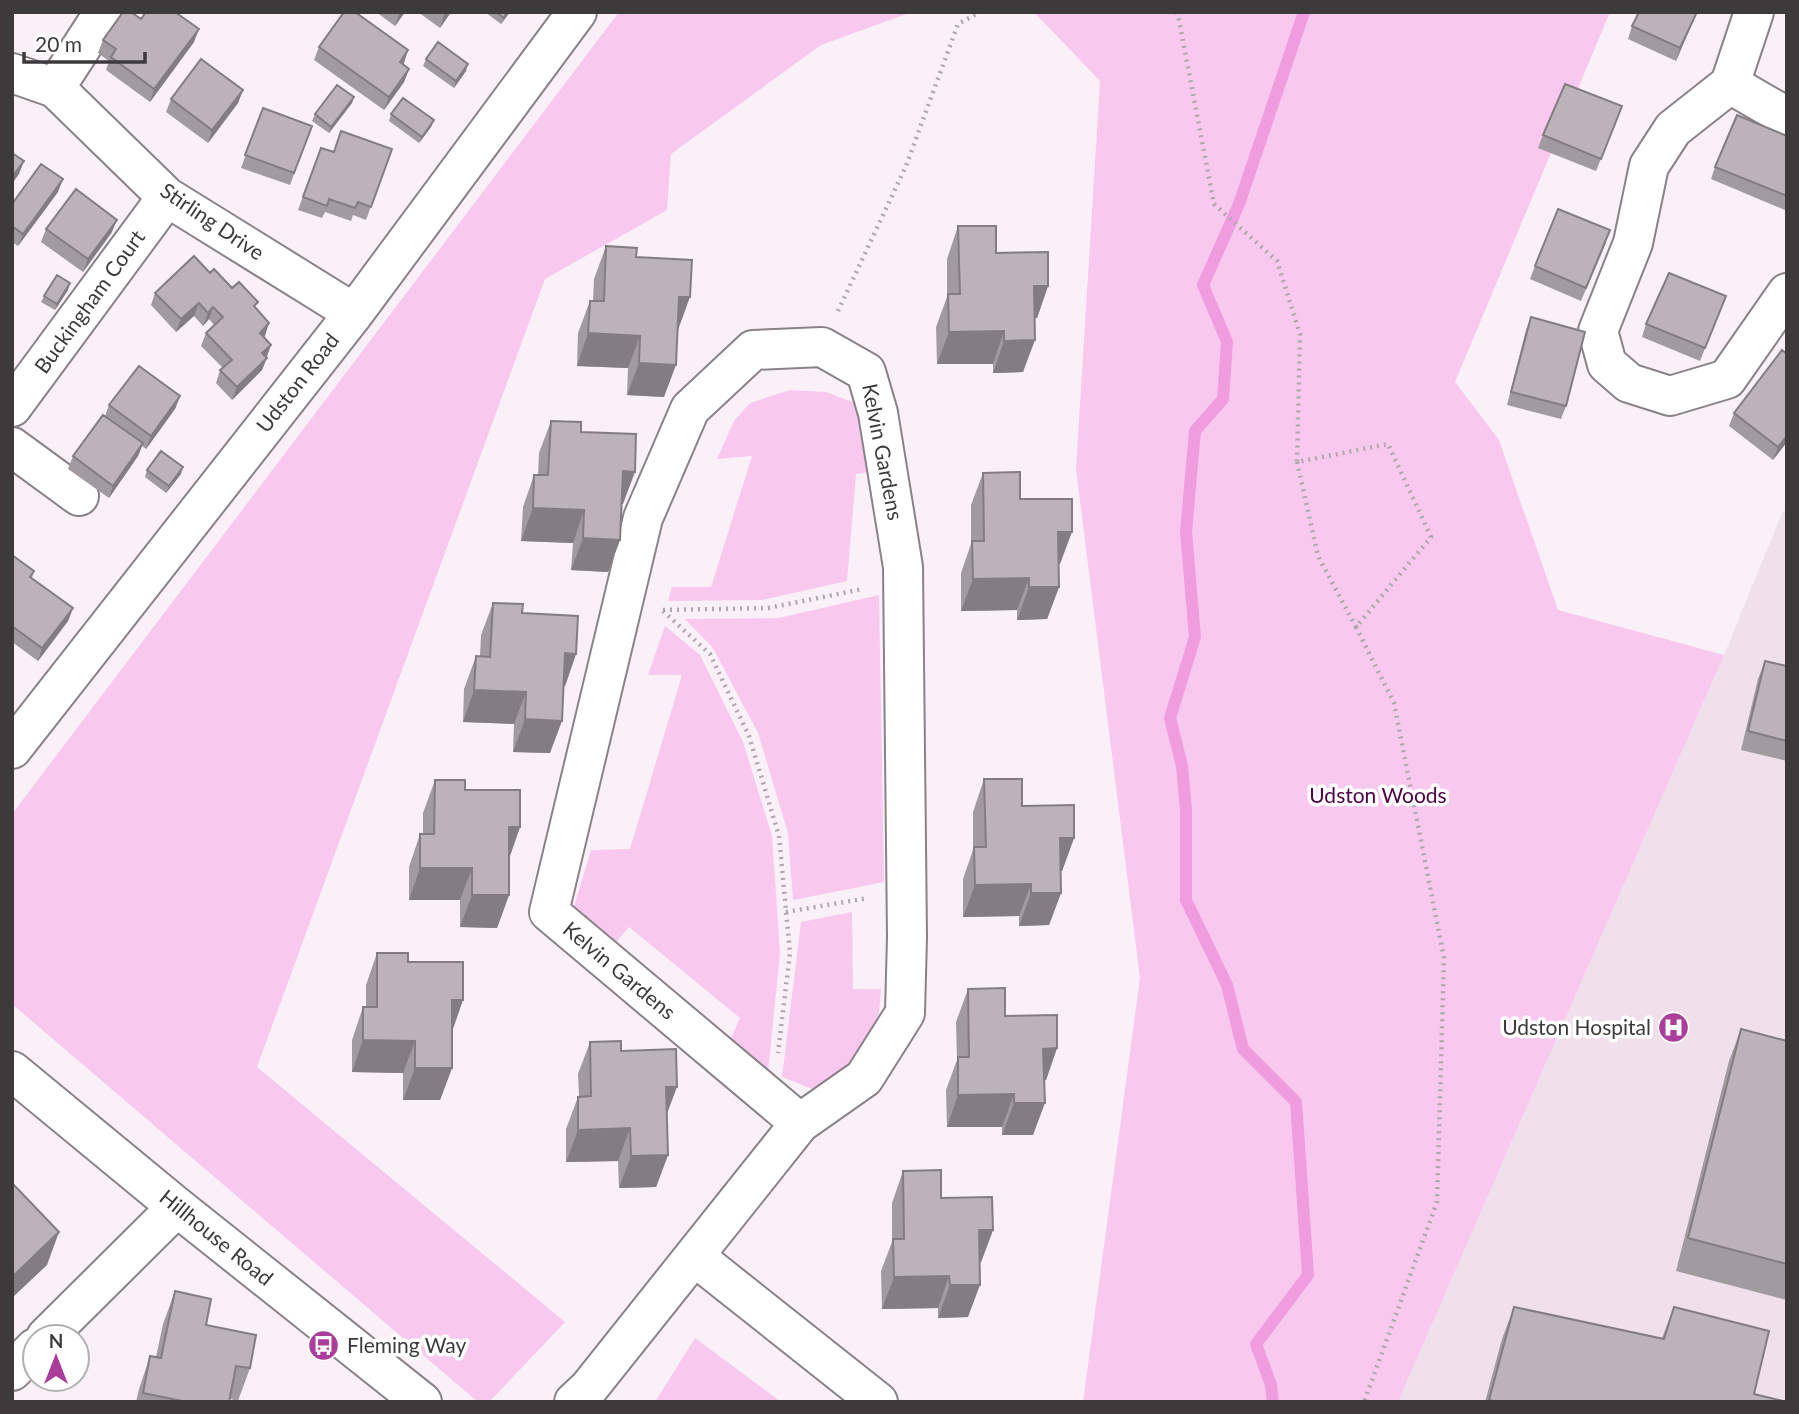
<svg xmlns="http://www.w3.org/2000/svg" width="1799" height="1414" viewBox="0 0 1799 1414" font-family="Lato,sans-serif">
<style>
.built{fill:#efe0eb}
.green{fill:#f9c8ef}
.lines{fill:none;stroke-linecap:round;stroke-linejoin:round}
.stream{stroke:#f09de0;stroke-width:12}
.minor-casing{stroke:#898287;stroke-width:42}
.path{stroke:#aea8ac;stroke-width:4.5;stroke-dasharray:2 5;stroke-linecap:butt}
.minor{stroke:#fff;stroke-width:38}
.wall{fill:#a19a9f}
.shaded-wall{fill:#837d82}
.building{fill:#bbb3b9;stroke:#837d82;stroke-width:2}
.labels{text-anchor:middle;stroke-width:7;stroke-linejoin:round;paint-order:stroke}
.street-label{font-size:21px;fill:#3d3a3c;stroke:#fff}
.park-label{font-size:21px;fill:#4e0245;stroke:#fff}
.poi-label{font-size:21px;fill:#3d3a3c;stroke:#fff;text-anchor:end}
</style>
<rect width="100%" height="100%" fill="#f9f1f7"/>
<!-- built -->
<path class="built" d="M1783,511L1787,512V1402H1398L1724,655Z"/>
<!-- green -->
<path class="green" d="M619,12H912L821,45L671,154L667,210L545,279L257,1067L565,1322L489,1402H478L12,1004V814Z
M1034,12H1610L1455,382L1499,440L1558,610L1724,655L1398,1402H1083L1140,978L1076,469L1100,81Z
M790,390L826,392L855,403L869,429L875,471L856,474L847,581L762,600L668,601L672,587H711L752,456L717,459L734,421L750,403Z
M879,595L884,882L793,900L788,833L758,733L713,648L685,619L779,618Z
M665,626L700,655L743,742L772,836L780,953L767,1082L726,1050L740,1018L629,927L613,946L570,920L591,850L630,849L682,675H648Z
M852,912L853,989H881C880,999 880,1011 877,1022C871,1050 838,1076 815,1090L782,1077L801,922Z
M695,1338L781,1402H655Z"/>
<g class="lines">
<!-- stream -->
<path class="stream" d="M1273,1402L1271,1385L1256,1344L1308,1275L1296,1102L1243,1049L1227,985L1186,900V810L1182,766L1170,718L1195,637L1186,532L1195,431L1223,399L1227,342L1203,285L1239,204L1304,12"/>
<defs>
<path id="minor" d="M12,73L55,88L167,197L354,313
M1730,84L1754,12
M55,88L104,12
M1787,117L1730,84L1673,129L1649,166L1633,243L1598,331L1607,364L1629,383L1670,396L1727,379L1787,293
M12,407L167,197
M12,447L79,496
M12,749L354,313L577,12
M12,1071L177,1207L422,1402
M694,1256L878,1402
M46,1337L177,1207
M12,1371L35,1348
M574,1402L588,1389L800,1123L864,1078L905,1013L907,937L903,567L878,413L866,372L822,347L753,350L690,409L643,518L549,912L800,1123"/>
</defs>
<!-- minor casing -->
<use href="#minor" class="minor-casing"/>
<!-- path -->
<path class="path" d="M1176,12L1178,15L1214,204L1277,261L1300,334L1297,462L1388,444L1431,537L1356,627L1394,703L1444,958L1437,1202L1364,1402
M838,311L906,166L958,24L980,12
M1297,462L1318,556L1356,627
M663,610L768,608L863,589
M663,611L710,654L749,736L779,836L790,953L778,1053
M786,912L868,898"/>
<!-- minor -->
<use href="#minor" class="minor"/>
</g>
<!-- wall -->
<path class="wall" d="M376,12H405L395,26Z
M418,12H451L440,28Z
M485,12H510L501,24Z
M1697,12L1676,61L1628,39L1632,26Z
M141,19L194,42L150,102L106,70L109,61L98,53L103,40Z
M319,47L408,50L403,64L409,69L404,82L384,110L314,60Z
M426,59L466,71L454,88L423,66Z
M243,90L238,103L208,143L166,112L171,99Z
M354,97L352,103L329,133L312,121L315,114Z
M1622,106L1596,171L1538,148L1543,135Z
M263,108L312,126L290,185L241,168Z
M391,114L434,120L431,127L419,143L389,121Z
M1787,136V206L1785,210L1711,179L1715,167Z
M321,148L334,152L392,149L366,220L353,215L351,221L325,212L322,218L298,210Z
M58,192L18,246L12,242V204Z
M958,226L996,253L1048,286L1037,318H1035L1023,372L993,373V364H937L936,327L947,297V259Z
M46,229L112,232L83,272L41,242Z
M1606,243L1581,301L1530,279L1535,266Z
M606,246L636,257L678,330L664,397L627,395L628,368L577,366L578,333L590,301H593L594,279Z
M210,273L232,288L256,308L265,336L263,337L271,345L262,370L232,400L216,383L220,370L223,368L201,346L206,333L214,325L209,319L203,326L194,316L176,332L151,305L155,293Z
M68,290L55,310L41,302L44,296Z
M1726,296L1700,361L1642,337L1646,324Z
M1531,317L1566,406L1561,419L1507,405L1526,330Z
M1787,354V442L1773,460L1729,426L1734,413Z
M180,396L175,409L146,449L142,446L138,456L109,498L68,469L73,456L105,416L109,405Z
M551,421L581,432L623,504H622L620,540L608,572L571,570L573,543L521,541L523,507L534,475H538L539,453Z
M147,470L181,474L166,493L145,477Z
M983,473L1020,499L1060,564H1059V587L1047,619L1017,620V610L961,611V573L971,544V505Z
M12,555L34,571L32,578L73,608L68,621L38,661L12,642Z
M493,603L522,613L576,654L565,686H564L550,753L513,752L514,724L463,722L464,689L476,656H480L481,635Z
M1765,661L1787,666V761L1741,750L1758,679Z
M984,779L1022,806L1074,838L1062,871H1061V893L1049,925L1019,926V916L963,917V879L973,850V812Z
M435,780L465,790L520,827L509,858V895L497,928L460,927V900H409V867L420,834H423V813Z
M377,953L452,1031V1068L440,1100H403V1073L352,1072V1040L363,1007H366V985Z
M968,989L1005,1016L1057,1048L1046,1080L1044,1081L1033,1135H1002V1127H947L946,1090L957,1060L956,1022Z
M1741,1029L1787,1041V1300L1676,1271L1729,1061Z
M590,1042L621,1051L667,1116L668,1155L656,1187L619,1188L618,1161L566,1162V1129L578,1097H579L578,1074Z
M903,1171L941,1198L993,1230L981,1262H980L968,1317L938,1318V1308L882,1309L881,1271L892,1242V1203Z
M175,1291L206,1325L250,1368L238,1401L230,1399L229,1402H136L139,1389L150,1356L156,1357L163,1324Z
M1514,1307L1662,1338L1674,1307L1754,1394L1787,1402H1485L1502,1339Z"/>
<!-- shaded-wall -->
<path class="shaded-wall" d="M400,12H405L395,26Z
M446,12H451L440,28L444,15Z
M507,12H510L501,24Z
M1697,12L1676,61L1680,48Z
M199,29L194,42L150,102L154,89Z
M408,50L404,63L395,75L400,62Z
M468,64L466,71L454,88L456,81Z
M409,69L404,82L384,110L389,97Z
M243,90L238,103L208,143L212,130Z
M354,97L352,103L329,133L331,127Z
M434,120L431,127L419,143L422,137Z
M24,161L19,174L12,184V177Z
M63,179L58,192L18,246L23,234Z
M117,220L112,232L83,272L88,259Z
M70,283L68,290L55,310L57,304Z
M1034,286H1048L1037,318H1023Z
M679,297H690L678,330H667Z
M199,303L194,316L176,332L181,319Z
M213,307L209,319L203,326L208,313Z
M269,323L265,336L255,346L260,333Z
M1004,331L993,364H937L949,332Z
M588,333L640,336L628,368L577,366Z
M1035,340L1023,372L993,373L1004,341Z
M271,345L266,358L262,353Z
M267,358L262,370L232,400L237,387Z
M639,363L676,365L664,397L627,395Z
M180,396L175,409L146,449L151,436Z
M1787,436V442L1773,460L1778,447Z
M143,443L138,456L109,498L113,486Z
M183,467L181,474L166,493L169,486Z
M623,471L635,472L623,504H611Z
M533,508L584,510L573,543L521,541Z
M1058,532H1072L1060,564L1046,565Z
M583,538L620,540L608,572L571,570Z
M1029,578L1017,610L961,611L973,579Z
M1029,587H1059L1047,619L1017,620Z
M73,608L68,621L38,661L42,648Z
M565,653L576,654L565,686L553,685Z
M474,690L526,692L514,724L463,722Z
M525,719L562,721L550,753L513,752Z
M509,827H520L509,859Z
M1060,838H1074L1062,871H1048Z
M420,868H472L460,900H409Z
M1031,884L1019,916L963,917L975,885Z
M1031,893H1061L1049,925L1019,926Z
M472,895H509L497,928L460,927Z
M452,1000H463L452,1032Z
M363,1040L415,1041L403,1073L352,1072Z
M1057,1048L1046,1080L1032,1081L1043,1049Z
M415,1068H452L440,1100H403Z
M666,1087H677L665,1119Z
M1014,1094L1002,1127H947L958,1095Z
M1014,1103H1045L1033,1135H1002Z
M630,1128L618,1161L566,1162L578,1130Z
M668,1155L656,1187L619,1188L631,1156Z
M979,1230H993L981,1262L967,1263Z
M59,1232L47,1265L12,1298V1277Z
M949,1276L938,1308L882,1309L894,1277Z
M950,1285H980L968,1317L938,1318Z"/>
<!-- building -->
<path class="building" d="M123,12H131L141,19L146,12H175L199,29L154,89L111,57L116,49L103,40Z
M344,12H355L408,50L400,62L409,69L389,97L319,47Z
M496,12H507L504,18Z
M1639,12H1697L1680,48L1632,26Z
M438,42L468,64L456,81L426,59Z
M201,59L243,90L212,130L171,99Z
M1565,84L1622,106L1601,159L1543,135Z
M337,85L354,97L331,127L315,114Z
M403,98L434,120L422,137L391,114Z
M263,108L312,126L294,173L245,155Z
M1737,115L1787,136V196L1715,167Z
M341,131L392,149L371,207L358,202L355,208L329,199L327,206L303,197L321,148L334,152Z
M12,153L24,161L12,177Z
M41,164L63,179L23,234L12,226V204Z
M76,189L117,220L88,259L46,229Z
M1558,209L1610,230L1586,288L1535,266Z
M958,226H996V253L1048,252V286H1034L1035,340L1004,341V331L949,332L948,294H960Z
M606,246L637,248L636,257L692,260L690,297H679L676,365L639,363L640,336L588,333L590,301H604Z
M194,256L210,273L214,269L232,288L239,282L258,302L254,306L269,323L260,333L271,345L262,353L267,358L237,387L220,370L232,360L206,333L223,317L213,307L208,313L199,303L181,319L155,293Z
M1669,273L1726,296L1705,348L1646,324Z
M57,275L70,283L57,304L44,296Z
M1531,317L1585,332L1566,406L1511,392Z
M1782,350L1787,354V436L1778,447L1734,413Z
M139,366L180,396L151,436L109,405Z
M103,415L143,443L113,486L73,456Z
M551,421L581,422V432L636,434L635,472L623,471L620,540L583,538L584,510L533,508L534,475H548Z
M161,451L183,467L169,486L147,470Z
M1020,472V499H1072V532H1058L1059,587H1029V578L973,579L972,541H984L983,473Z
M12,555L34,571L30,577L73,608L42,648L12,626Z
M493,603L523,604L522,613L578,616L576,654L565,653L562,721L525,719L526,692L474,690L476,656L490,657Z
M1765,661L1787,666V741L1748,731Z
M984,779H1022V806L1074,805V838H1060L1061,893H1031V884L975,885L974,847H986Z
M435,780H465V790H520V827H509V895H472V868H420V834H434Z
M377,953H408V962H463V1000H452V1068H415V1041L363,1040V1007H377Z
M1005,988V1016L1057,1015V1048L1043,1049L1045,1103H1014V1094L958,1095V1057H969L968,989Z
M1741,1029L1787,1041V1264L1688,1238Z
M621,1041V1051L676,1049L677,1087H666L668,1155L631,1156L630,1128L578,1130V1097L591,1096L590,1042Z
M941,1170V1198L992,1197L993,1230H979L980,1285H950L949,1276L894,1277L893,1239H904L903,1171Z
M12,1183L59,1232L12,1277Z
M175,1291L211,1299L206,1325L256,1335L250,1368L236,1366L229,1402H187L143,1393L150,1356L161,1358Z
M1514,1307L1664,1339L1674,1307L1769,1331L1754,1394L1787,1402H1497L1489,1400Z"/>
<!-- icons -->
<defs>
<symbol id="hospital-disc" viewBox="-11 -11 22 22"><circle r="9.5" fill="#ab3d9b" stroke="#fff"/><path d="M-5-5h3v3.5h4V-5h3V5h-3V1.5h-4V5h-3Z" fill="#fff"/></symbol>
<symbol id="bus-disc" viewBox="-11 -11 22 22"><circle r="9.5" fill="#ab3d9b" stroke="#fff"/><path d="M-5-6H5V4H4V6H2V4H-2V6H-4V4H-5ZM-3.5-4V0h7V-4ZM-3.5 1.2v1.5H-2V1.2ZM2 1.2v1.5H3.5V1.2Z" fill="#fff"/></symbol>
</defs>
<g fill-rule="evenodd">
<use href="#hospital-disc" x="1656" y="1010" width="35" height="35"/>
<use href="#bus-disc" x="306" y="1328" width="35" height="35"/>
</g>
<g class="labels">
<!-- street labels -->
<g class="street-label">
<text transform="translate(212 222) rotate(34)" y="7">Stirling Drive</text>
<text transform="translate(90 302) rotate(-54)" y="7">Buckingham Court</text>
<text transform="translate(298 383) rotate(-52)" y="7">Udston Road</text>
<text transform="translate(882 452) rotate(79)" y="7">Kelvin Gardens</text>
<text transform="translate(619 971) rotate(40)" y="7">Kelvin Gardens</text>
<text transform="translate(216 1238) rotate(39)" y="7">Hillhouse Road</text>
</g>
<!-- park labels -->
<g class="park-label">
<text x="1378" y="803">Udston Woods</text>
</g>
<!-- poi labels -->
<g class="poi-label">
<text x="1651" y="1035">Udston Hospital</text>
<text x="347" y="1353" text-anchor="start">Fleming Way</text>
</g>
</g>
<!-- border -->
<rect width="1799" height="1414" fill="none" stroke="#3d3a3c" stroke-width="28"/>
<!-- north arrow -->
<g transform="translate(56 1358)"><circle r="33" fill="#ffffff" stroke="#b1b0b1" stroke-width="2"/>
<path d="M0-5L12 26L0 18L-12 26Z" fill="#ab3d9b"/>
<text y="-10" font-size="19" font-weight="bold" text-anchor="middle" fill="#3d3a3c">N</text>
</g>
<!-- scale -->
<path d="M24 52v10h121v-10" fill="none" stroke="#3d3a3c" stroke-width="3.5"/>
<text x="35" y="52" font-size="21" fill="#3d3a3c" stroke="#ffffff" stroke-width="5" paint-order="stroke">20 m</text>
</svg>
